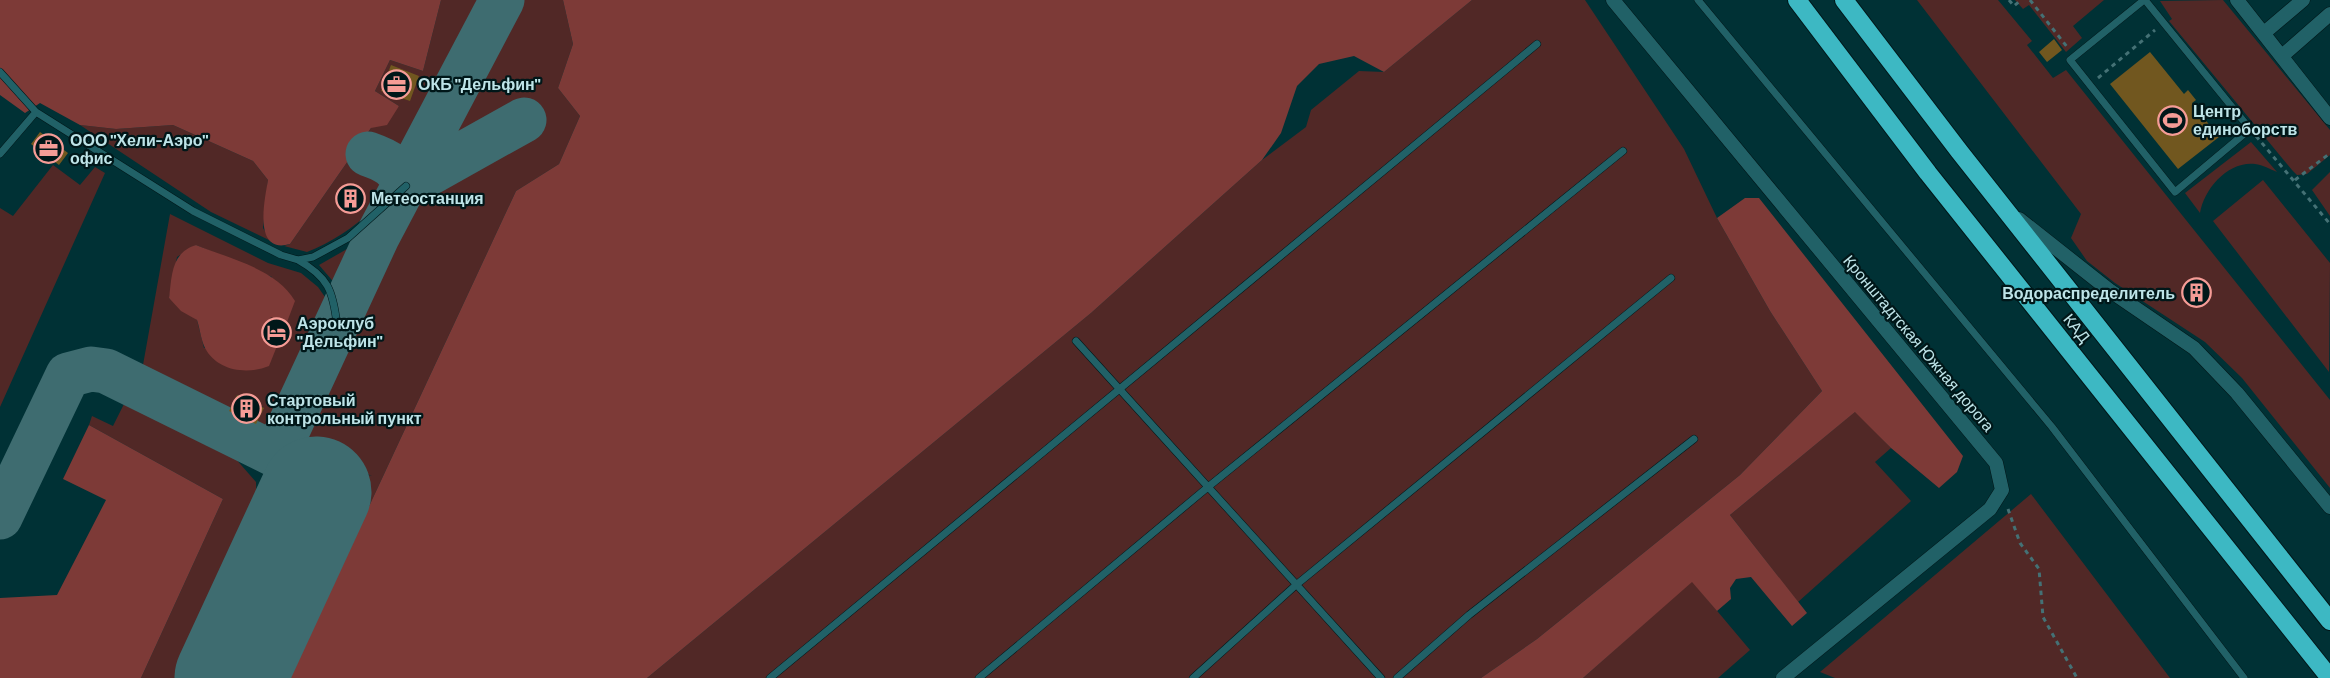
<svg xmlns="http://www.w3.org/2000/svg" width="2330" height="678" viewBox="0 0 2330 678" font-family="Barlow,sans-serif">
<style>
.green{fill:#512826;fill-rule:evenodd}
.forest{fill:#7d3a37}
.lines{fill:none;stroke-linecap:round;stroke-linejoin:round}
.taxiway{stroke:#3e6c70;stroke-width:45}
.runway{stroke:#3e6c70;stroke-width:111}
.building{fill:#71571f}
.service-casing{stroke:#001719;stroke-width:8}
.minor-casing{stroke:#001719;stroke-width:15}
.motorway-casing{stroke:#001719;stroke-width:20}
.path{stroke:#447175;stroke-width:3;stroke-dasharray:4.5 4.5;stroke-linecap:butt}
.service{stroke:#216167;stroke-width:7}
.minor{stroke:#216167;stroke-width:14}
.motorway{stroke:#3db8c3;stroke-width:18}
.labels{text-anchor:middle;stroke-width:4.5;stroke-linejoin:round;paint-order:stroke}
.poi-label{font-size:16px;font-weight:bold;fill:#bee4e8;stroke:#001719;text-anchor:start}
.street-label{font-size:16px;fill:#bee4e8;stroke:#001719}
</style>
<rect width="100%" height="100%" fill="#003135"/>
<!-- green -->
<path class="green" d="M441,0H490V15C444,104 407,213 307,252L284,246L290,244L371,128L399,106L375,91L390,60L423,71Z
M511,0H563L573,44L558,88L580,116L559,164L516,191L289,678H274L368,475L372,476L291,440L348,314L426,168Z
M1472,0H1585L1684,149L1717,218L1770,311L1822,391L1740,475L1537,639L1481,678H647L1091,313L1262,160L1306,127L1311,110L1359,71L1384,72Z
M1917,0H1998L2032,41L2027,45L2053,78L2066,70L2330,400V488L2242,378L2205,342L2115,283L2087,261L2071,238L2081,214Z
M2015,0H2104L2073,26L2082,38L2066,52L2029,5L2023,9Z
M2223,0L2330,130V155L2307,174L2297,175L2292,170L2169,21L2172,19L2160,1Z
M80,125L116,129L173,125L253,161L268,180L263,228L271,241L211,212Z
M2251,142L2277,172C2270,169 2263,165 2255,164C2228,161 2204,189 2200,213L2185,193Z
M53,165L80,185L95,167L105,173L0,407V208L13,216Z
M2330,172V216L2312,190Z
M2263,180L2330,263L2329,372L2213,221Z
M170,214L268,263L301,273L318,287L325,297L328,320L284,415L267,429L256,424L263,407L237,395L229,411L143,365ZM196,245L272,277L271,317L261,340L277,346L204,348L197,320L169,298L177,257Z
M376,226L340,297L337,286L319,265L347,249Z
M124,404L149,410L195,432L235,458L256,482L257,515L181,678H141L223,499L89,425L92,416L113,426Z
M1856,411L1891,448L1875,462L1911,501L1798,602L1730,515Z
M2031,494L2170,678H1835L1820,672Z
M1692,581L1750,650L1718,678H1583Z"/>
<!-- forest -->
<path class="forest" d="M0,0H441L423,71L390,60L375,91L399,106L387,125L371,128L290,244C252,255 265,198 268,180L253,161L173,125L116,129L80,125L40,103L25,113L0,95Z
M563,0H1472L1384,72L1354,56L1319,64L1297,86L1281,133L1262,160L1091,313L647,678H289L516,191L559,164L580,116L558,88L573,44Z
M1745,198H1759L1963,456L1957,472L1939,488L1891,448L1855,412L1730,515L1807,613L1792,626L1751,577L1736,579L1730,588L1731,599L1717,611L1692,582L1583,678H1481L1537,639L1740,475L1822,391L1770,311L1717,218Z
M196,245C228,258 277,269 295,301L287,322L271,317L262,339L277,346L269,366C247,375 217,371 205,348C201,340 200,329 197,320L181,311L169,298C172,275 171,253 196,245Z
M89,425L223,499L141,678H0V598L57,595L106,500L63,479Z"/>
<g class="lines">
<!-- taxiway -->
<path class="taxiway" d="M368,154C388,161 397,166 406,186L524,120
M276,455L377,237L502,0
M0,517L68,375L91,369L106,371L276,455L308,476L316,492"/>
<!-- runway -->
<path class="runway" d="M230,678L316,492"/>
</g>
<!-- building -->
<path class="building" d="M2054,39L2062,50L2047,62L2039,52Z
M2150,52L2184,94L2188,90L2196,100L2192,103L2219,137L2178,169L2110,84Z
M391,65L419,76L410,101L381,91Z
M40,132L68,153L59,165L31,144Z
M354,185L364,199L346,211L337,197Z
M273,319L287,325L279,344L265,338Z
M237,395L264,408L256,424L229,411Z"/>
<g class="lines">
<defs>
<path id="service" d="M1698,0L2052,427L2244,678
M2144,0L2070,60L2175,192L2250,129L2145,0
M0,72L36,112L193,211L281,255L298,260L313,257L348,238L406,186
M0,154L36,112
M298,260C328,277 333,290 337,325
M1076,341L1381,678
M770,678L1537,44
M979,678L1208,487L1623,151
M1193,678L1296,585L1671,278
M1397,678L1469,615L1694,439"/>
<path id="minor" d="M1613,0L1996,463L2002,490L1990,509L1783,678
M2237,0L2330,118
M2264,33L2303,0
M2282,56L2330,14
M2019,219L2109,290L2194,348L2237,393L2330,507"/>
<path id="motorway" d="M1797,0L1928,173L2330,678
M1844,0L1959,151L2330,621"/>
</defs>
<!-- service casing -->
<use href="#service" class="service-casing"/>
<!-- minor casing -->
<use href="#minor" class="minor-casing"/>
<!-- motorway casing -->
<use href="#motorway" class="motorway-casing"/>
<!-- path -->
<path class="path" d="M2009,0L2014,6L2021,0
M2030,0L2068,48
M2098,78L2155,30
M2256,136L2330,224
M2295,180L2329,154
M2008,509L2020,543L2039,569L2043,617L2077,678"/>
<!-- service -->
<use href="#service" class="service"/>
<!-- minor -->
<use href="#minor" class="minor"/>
<!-- motorway -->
<use href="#motorway" class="motorway"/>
</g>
<!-- icons -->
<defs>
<symbol id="office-ring" viewBox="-11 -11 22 22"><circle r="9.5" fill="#001719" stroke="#f59c96" stroke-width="1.5"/><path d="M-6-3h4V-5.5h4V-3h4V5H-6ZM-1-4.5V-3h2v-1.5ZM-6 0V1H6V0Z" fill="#f59c96"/></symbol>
<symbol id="stadium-ring" viewBox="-11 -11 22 22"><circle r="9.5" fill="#001719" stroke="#f59c96" stroke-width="1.5"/><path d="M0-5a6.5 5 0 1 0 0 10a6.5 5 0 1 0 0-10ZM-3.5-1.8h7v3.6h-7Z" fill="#f59c96"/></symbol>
<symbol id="building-ring" viewBox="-11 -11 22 22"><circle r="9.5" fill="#001719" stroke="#f59c96" stroke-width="1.5"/><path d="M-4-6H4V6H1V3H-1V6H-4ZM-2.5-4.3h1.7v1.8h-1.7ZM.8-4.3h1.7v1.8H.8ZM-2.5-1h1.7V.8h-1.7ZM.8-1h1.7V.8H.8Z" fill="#f59c96"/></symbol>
<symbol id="hotel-ring" viewBox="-11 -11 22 22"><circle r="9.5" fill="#001719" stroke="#f59c96" stroke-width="1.5"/><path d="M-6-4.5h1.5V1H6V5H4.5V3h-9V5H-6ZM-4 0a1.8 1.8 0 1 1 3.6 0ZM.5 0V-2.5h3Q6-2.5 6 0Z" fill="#f59c96"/></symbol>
</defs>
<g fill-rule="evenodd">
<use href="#office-ring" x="380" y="68" width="33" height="33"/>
<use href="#stadium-ring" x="2156" y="104" width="33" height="33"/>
<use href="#office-ring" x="32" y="132" width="33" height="33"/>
<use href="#building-ring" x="334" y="182" width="33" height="33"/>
<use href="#building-ring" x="2180" y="276" width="33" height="33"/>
<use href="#hotel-ring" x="260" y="316" width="33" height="33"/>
<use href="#building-ring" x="230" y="392" width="33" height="33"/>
</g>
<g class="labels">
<!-- poi labels -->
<g class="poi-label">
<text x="418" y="90">ОКБ "Дельфин"</text>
<text x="2193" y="117">Центр<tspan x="2193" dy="18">единоборств</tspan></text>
<text x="70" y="146">ООО "Хели-Аэро"<tspan x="70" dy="18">офис</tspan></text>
<text x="371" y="204">Метеостанция</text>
<text x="2175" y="299" text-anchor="end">Водораспределитель</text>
<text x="297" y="329">Аэроклуб<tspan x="297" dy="18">"Дельфин"</tspan></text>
<text x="267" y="406">Стартовый<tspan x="267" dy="18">контрольный пункт</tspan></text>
</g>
<!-- street labels -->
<g class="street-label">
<text transform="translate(2077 328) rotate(51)" y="6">КАД</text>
<text transform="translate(1919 343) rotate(50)" y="6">Кронштадтская Южная дорога</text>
</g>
</g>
</svg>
